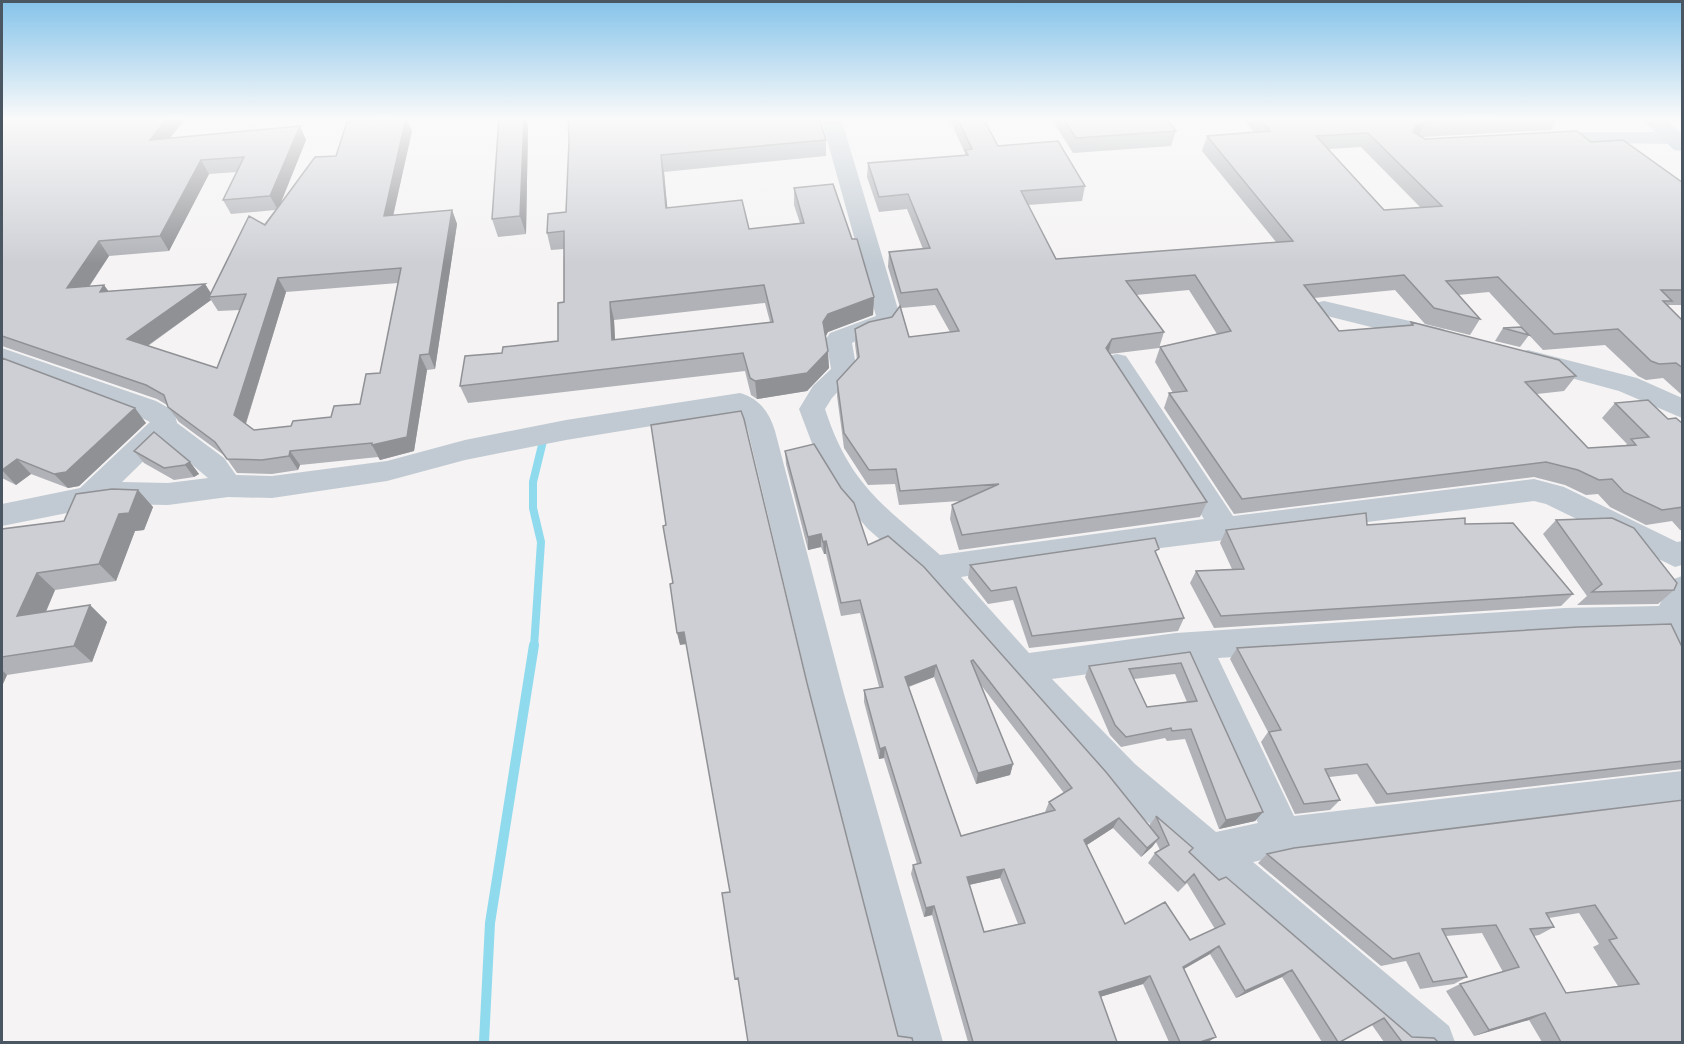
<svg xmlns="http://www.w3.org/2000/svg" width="1684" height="1044" viewBox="0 0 1684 1044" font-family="'Roboto Condensed',sans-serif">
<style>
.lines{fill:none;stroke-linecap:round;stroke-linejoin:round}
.stream-far1{stroke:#90daee;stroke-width:8}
.stream{stroke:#90daee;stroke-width:10}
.minor{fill:#c1cad2;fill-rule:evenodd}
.major{fill:#b3c2d1;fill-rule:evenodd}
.wall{fill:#b0b2b7;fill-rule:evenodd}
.shaded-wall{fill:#909195}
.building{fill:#cdcfd5;stroke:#909195;stroke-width:1.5;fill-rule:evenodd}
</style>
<rect width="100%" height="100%" fill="#f5f3f3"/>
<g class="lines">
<!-- stream-far1 -->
<path class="stream-far1" d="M534,647L541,542L533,508V482L543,441"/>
<!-- stream -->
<path class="stream" d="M484,1042L490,923L534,645"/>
<!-- minor -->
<path class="minor" d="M821,118H841L900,316L891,330L868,335L852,343L857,371L832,398L825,409C850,486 884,505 940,555L1204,519L1104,362L1108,356L1117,354L1126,356L1233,516L1534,479L1564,487L1677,542L1682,541V565L1675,567L1546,504L1534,501L1121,553L961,577L1029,653L1176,633L1565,608L1659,606L1671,580L1682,576V664L1670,660L1658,633L1565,636L1218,658L1294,816L1682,771V806L1284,855L1253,862L1449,1026L1455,1042H1400L1109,788L1084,763L924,578L868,529L843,500L819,462L799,409L813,386L831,369L826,339L830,333L876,316ZM1185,661L1258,823L1216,832L1135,764L1052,679Z
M1544,132H1674L1681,134L1682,140L1674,144L1537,142L1534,138Z
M1324,301L1444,329L1447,335L1444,341L1435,343L1315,313L1312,308L1315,303Z
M2,348L156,401L174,411L177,423L224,458L236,475L272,476L387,461L465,440L566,420L740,393C760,399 769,412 775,431L844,694L943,1042H899L810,694L748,431L743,418L737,412L566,440L465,460L387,481L272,498L228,497L168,505L112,504L2,526V504L80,488L150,422L136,415L2,365ZM164,441L208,478L168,483L122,482Z
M1528,350L1637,378L1682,398V418L1619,391L1519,364L1515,358L1519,352Z"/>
<!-- major -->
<path class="major" d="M1641,118H1664L1682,134V151L1674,150Z"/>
</g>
<!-- wall -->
<path class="wall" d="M2,118H186L170,138L300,126L306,140L280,204L336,156L400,118H430L407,119L412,131L393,215L452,210L457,224L435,369L427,370L414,451L380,460L378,457L300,465L298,470L272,474L237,473L225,456L179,422L168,407L167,405L157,399L2,346ZM237,172L223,200L231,214L275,210L211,293L205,284L109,291L89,287L109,256L169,251L209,174ZM398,283L380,373L360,404L331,417L291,426L254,430L246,424L286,292ZM211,300L218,311L240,310L217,368L148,346Z
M949,118H983L998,146L1085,186L1082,201L1028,205L1056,259L1276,242L1202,151L1207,136L1254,132L1241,118H1558L1551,130L1422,137L1425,139L1591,142L1683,183V305H1669L1668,306L1683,321V396L1663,378L1646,380L1638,376L1605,345L1543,350L1529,335L1520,347L1495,341L1503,328L1524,330L1489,292L1458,295L1480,319L1470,335L1425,324L1395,290L1314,298L1339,331L1410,325L1411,322L1576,376L1564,391L1537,394L1588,448L1626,445L1627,444L1602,418L1615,403L1668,419L1683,424V530H1680L1672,521L1646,525L1610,507L1598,494L1586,495L1565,485L1534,477L1234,514L1164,408L1169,393H1173L1155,362L1160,347L1217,334L1189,290L1136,295L1164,332L1159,348L1110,354L1207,502L1200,517L959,550L950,519L952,505L960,501L899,505L895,484L868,485L844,448L837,396V381L857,360L855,344V329L892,317L900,307L888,267L889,252L923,249L907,209L879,212L867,177L868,163L965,155V153ZM1361,147L1421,208L1384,210L1329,149ZM935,305L950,332L909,337L901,308Z
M1051,118H1166L1176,131L1171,146L1073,153Z
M528,127L526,234L498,237L492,219Z
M569,140H826V156L664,172L667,208L749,229L800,223L794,205V188L852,239L874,297L873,315L828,332L826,336L829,368L807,391L757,399L751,395L745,371L468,403L460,386L502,353L558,341L564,302V249L551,250L547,233L566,212ZM765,303L770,322L615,340L614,320Z
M2,358L146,423L79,486L68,488L31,474L16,485L2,478Z
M134,451L190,462L199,474L194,477L174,480L144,463Z
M785,451L868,545L1149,826L1156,816L1190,852L1219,880L1412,1037L1438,1042H1384L1372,1025L1340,1042H1322L1282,977L1236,998L1210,954L1184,969L1208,1042H1169L1143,984L1100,997L1117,1042H968L932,915L924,917L911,874L913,865L917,864L884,758L879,759L864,702V690L879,687L860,613L841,616L826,554H824L821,547L808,550L786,464ZM934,677L976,784L1010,775L1013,764L981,685L1064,793L1049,802L1045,812L961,836L909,687ZM1113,828L1141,857L1152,847L1156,842L1160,850L1155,853L1148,863L1178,892L1187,883L1215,929L1190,940L1125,924L1087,845ZM1000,878L1018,924L984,932L969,885Z
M138,490L153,507L144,530L135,531L116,581L55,590L46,612L90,605L107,622L92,662L7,675L2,686V529L64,521Z
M1556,520L1674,590L1658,604L1577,605L1587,596L1543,534Z
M1465,524L1573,594L1561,606L1214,628L1190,583L1196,571L1232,569L1220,543L1226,530L1367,525Z
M1157,555L1184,618L1178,631L1029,648L1013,600L988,604L968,578L970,565Z
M1237,648L1683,649V769L1376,804L1357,774L1329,777L1340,800L1330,810L1295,814L1261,742L1268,732L1230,659Z
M1190,652L1263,812L1255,821L1219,829L1185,739L1167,741L1165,738L1121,747L1110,735L1085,677L1089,666ZM1175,674L1187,702L1147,707L1134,679Z
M1683,800V1042H1542L1529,1020L1474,1036L1446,991L1460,984L1503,972L1482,933L1446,936L1467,977L1454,984L1420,989L1406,961L1381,966L1258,863L1267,854ZM1579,913L1599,944L1593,947L1618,986L1566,993L1534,936L1539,935L1554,927L1549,918Z"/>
<!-- shaded-wall -->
<path class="shaded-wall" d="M167,118H186L158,153L150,140Z
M406,118L412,131L390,230L384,216Z
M524,118H526L528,127L526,234L520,216Z
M1425,122L1418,137L1409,140L1416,125Z
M300,126L306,140L278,210L270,196Z
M661,155L664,172L669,225L666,208Z
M201,160L209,174L169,251L160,236Z
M452,210L457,224L435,369L429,354Z
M99,241L109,256L78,303L67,288Z
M278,278L286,292L244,429L234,415Z
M205,284L213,297H209L211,300L137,353L127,339Z
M104,285L115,300L100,292Z
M874,297L873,315L828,332L824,339L823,322L828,314Z
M610,302L614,320L616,358L612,340Z
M1112,339L1108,354L1106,348Z
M828,351L829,368L807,391L757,399L755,381Z
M420,355L427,370L414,451L380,460L372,445Z
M135,408L146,423L79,486L68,488L54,474Z
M290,451L300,465L298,470L289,456Z
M17,459L31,474L16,485L2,470Z
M190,462L199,474L194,477L185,465Z
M138,490L153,507L144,530L135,531L116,581L99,564L119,514Z
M821,534V547L808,550V537Z
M826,541V554H824L823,542Z
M37,573L55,590L37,632L17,616Z
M90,605L107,622L92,662L74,646Z
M684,632L687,644L680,645L677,633Z
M936,665L934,677L904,688L905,677Z
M2,670L7,675L2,686Z
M885,747L884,758L879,759L880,749Z
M1013,764L1010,775L976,784L978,773Z
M1263,812L1255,821L1219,829L1226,820Z
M1119,818L1113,828L1079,850L1084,840Z
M1159,838L1152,847L1141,857L1147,848Z
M1004,869L1000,878L964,886L967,877Z
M934,906L932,915L924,917L926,908Z
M1219,946L1210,954L1175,974L1183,967Z
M1292,970L1282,977L1236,998L1245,991Z
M1150,976L1143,984L1093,999L1099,992Z
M1545,1013L1529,1020L1474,1036L1489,1030Z
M1216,1037L1208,1042H1200Z"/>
<!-- building -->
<path class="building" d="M2,118H167L150,140L300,126L270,196L223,200L244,157L201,160L160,236L99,241L67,288L104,285L100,292L205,284L127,339L217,368L246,294L209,297L249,216L265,225L315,157L336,156L347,122L406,118L384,216L452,210L429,354L420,355L407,437L372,445V443L290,451L289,456L262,460L227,459L215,442L168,407L164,395L146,385L2,336ZM401,268L380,373L366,374L360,404L334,406L331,417L293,421L291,426L254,430L234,415L278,278Z
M499,118H524L520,216L492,219Z
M568,118H819L826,140L661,155L666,208L742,200L749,229L804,223L794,188L833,184L852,239H857L874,297L828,314L823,322L828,351L807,373L755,381L750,378L743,353L460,386L465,356L502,353L503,347L558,341V303L564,302V231L547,233L548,214L566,212L569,140ZM764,285L773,322L612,340L610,302Z
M957,118H983L998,146L1058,141L1085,186L1021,191L1056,259L1293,241L1207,136L1270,131L1259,118H1509L1425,122L1416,125L1413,132L1425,139L1577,131L1591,142L1623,140L1683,183V290H1661L1672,301H1663L1683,321V368L1676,363L1659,364L1651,361L1618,329L1554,334L1498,277L1446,281L1480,319L1434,308L1404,275L1304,285L1339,331L1413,325L1411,322L1559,360L1576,376L1525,382L1588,448L1636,445L1631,439L1649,437L1615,403L1648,400L1668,419L1676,418L1683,424V507L1662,510L1624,492L1612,479L1599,480L1578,470L1546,462L1242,499L1169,393L1187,391L1160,347L1231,331L1195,275L1126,281L1164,332L1112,339L1106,348L1207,502L962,535L952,505L999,484L900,491L896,469L869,470L844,433L837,381L859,357L855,329L869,322L892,317L900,306L909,337L959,331L937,289L901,293L889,252L930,248L908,194L879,197L868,163L968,155L965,150L972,149ZM1368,133L1442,206L1384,210L1316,136Z
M1063,118H1166L1176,131L1076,138Z
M1521,327L1529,335L1503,328Z
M2,358L135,408L66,472L54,474L17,459L2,470Z
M741,411L744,419L807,683L898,1036L912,1038L913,1042H748L738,978L735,979L722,893L730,892L684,632L677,633L670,584L673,583L663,526L666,525L651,425Z
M154,432L190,462L185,465L164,468L134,451Z
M814,444L841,488L854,503L868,545L888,536L924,567L1106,772L1159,838L1147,848L1119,818L1084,840L1125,924L1165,902L1190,940L1225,924L1194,874L1185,883L1155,853L1169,845L1156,816L1193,848L1189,852L1219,880L1226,877L1412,1037L1434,1038L1438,1042H1402L1384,1018L1340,1042H1338L1292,970L1245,991L1219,946L1183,967L1216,1037L1200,1042H1180L1150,976L1099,992L1117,1042H973L934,906L926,908L913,865L921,863L885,747L880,749L864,690L883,687L860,600L841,603L826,541L823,542L821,534L808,537L785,451ZM973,660L1072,788L1049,802L1055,810L961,836L905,677L936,665L978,773L1013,764L971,661ZM1004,869L1025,923L984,932L967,877Z
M112,489L138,490L129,513L119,514L99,564L37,573L17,616L90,605L74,646L2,657V529L64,521L76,494Z
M1366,513L1367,525L1465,518V524L1513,523L1573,594L1221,616L1196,571L1244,569L1226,530Z
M1612,518L1634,528L1677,583L1674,590L1592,592L1602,584L1556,520Z
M1155,538L1159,549L1155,551L1184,618L1032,636L1016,587L991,591L970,565Z
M1671,624L1683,649V761L1387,794L1367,764L1325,769L1340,800L1304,804L1269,732L1281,730L1237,648L1578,627Z
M1190,652L1263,812L1226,820L1191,729L1172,731L1171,728L1126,737L1115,725L1089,666ZM1181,663L1197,701L1147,707L1129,669Z
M1683,800V1042H1561L1545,1013L1489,1030L1460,984L1519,967L1496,925L1442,929L1467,977L1433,982L1419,953L1393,959L1267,854L1294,848ZM1595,905L1617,938L1609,940L1639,984L1566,993L1530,929L1554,927L1546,913Z"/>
<!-- sky -->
<linearGradient id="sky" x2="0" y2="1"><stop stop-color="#85c3ea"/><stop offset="0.45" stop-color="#fafafa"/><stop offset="1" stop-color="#fafafa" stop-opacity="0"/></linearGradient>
<rect width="1684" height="264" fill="url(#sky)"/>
<!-- border -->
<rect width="1684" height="1044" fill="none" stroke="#4a5661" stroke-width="6"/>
</svg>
